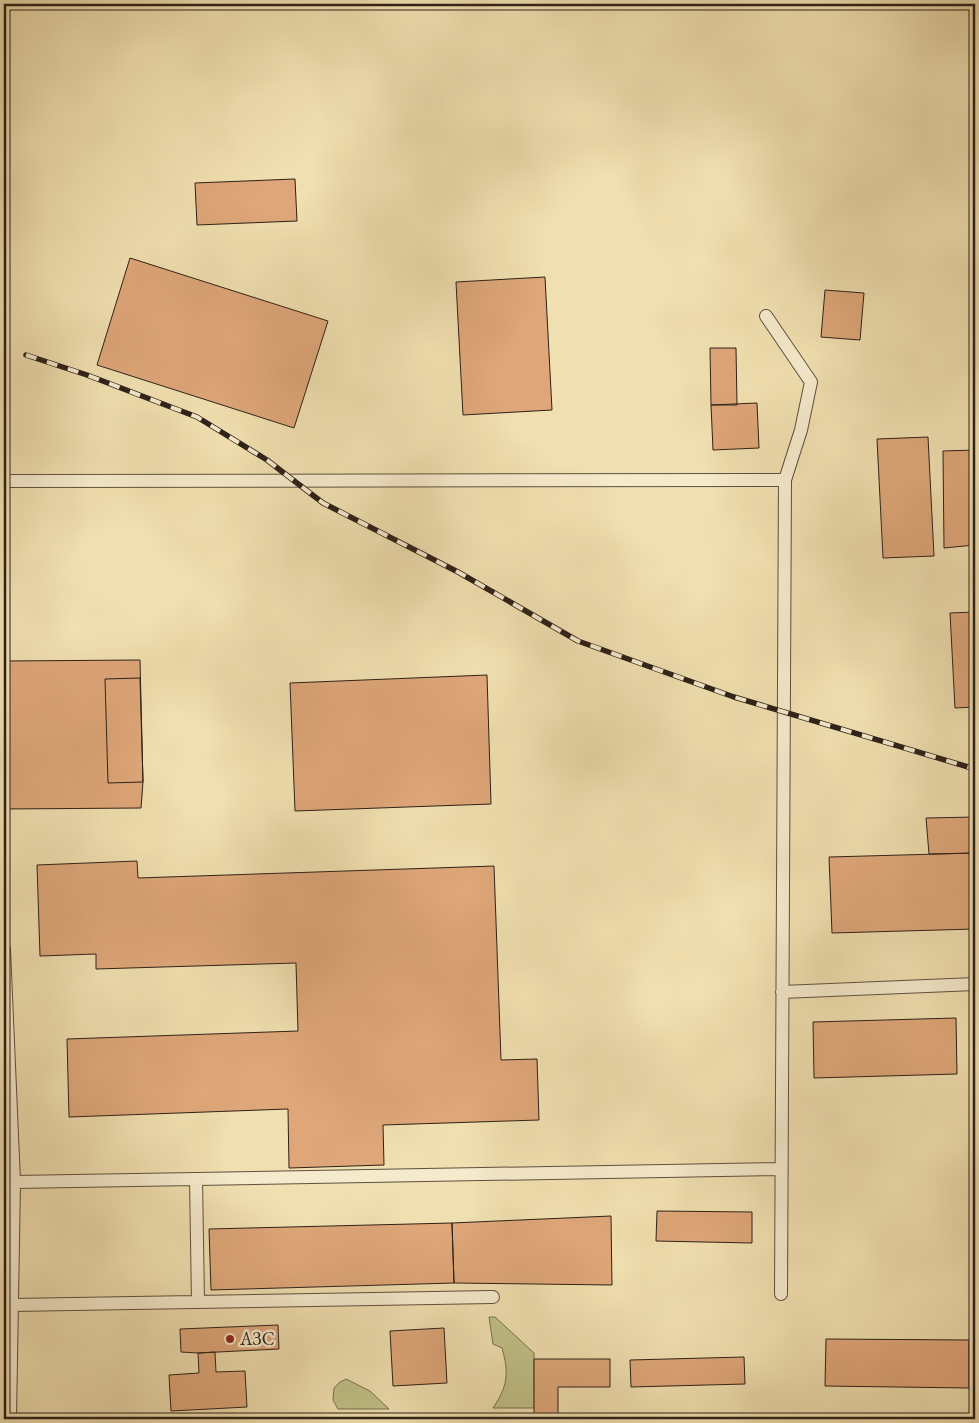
<svg xmlns="http://www.w3.org/2000/svg" width="979" height="1423" viewBox="0 0 979 1423" font-family="'EB Garamond',serif">
<style>
.green{fill:#c0c087;stroke:#767050}
.building{fill:#dea679;stroke:#2d2118}
.lines{fill:none;stroke-linecap:round;stroke-linejoin:round}
.lane-casing{stroke:#5e503e;stroke-width:14}
.lane{stroke:#f5eacc;stroke-width:12}
.rail-casing{stroke:#2d2118;stroke-width:5.5}
.rail{stroke:#f5eacc;stroke-width:4;stroke-dasharray:11;stroke-linecap:butt}
.poi-dot{fill:#8f2418;stroke:#f5eacc;stroke-width:2}
.labels{text-anchor:middle;stroke-width:5;stroke-linejoin:round;paint-order:stroke}
.poi-label{font-size:18px;fill:#2d2118;stroke:#f5eacc;text-anchor:start}
</style>
<rect width="100%" height="100%" fill="#f0dfb0"/>
<filter id="stains"><feTurbulence type="fractalNoise" baseFrequency=".004" numOctaves="4"/><feColorMatrix values="0 0 0 0 .2 0 0 0 0 .09 0 0 0 0 .02 0 0 0 .5 -.17"/></filter>
<radialGradient id="worn" r=".72"><stop offset=".6" stop-color="#630" stop-opacity="0"/><stop offset="1" stop-color="#630" stop-opacity=".3"/></radialGradient>
<!-- green -->
<path class="green" d="M489,1317H495L534,1353V1408H493C508,1386 509,1373 502,1348L493,1344Z
M346,1379L370,1391L389,1409H338L333,1400L334,1388L340,1382Z"/>
<!-- building -->
<path class="building" d="M295,179L297,221L197,225L195,183Z
M130,258L328,321L294,428L97,365Z
M545,277L552,410L463,415L456,282Z
M825,290L864,293L860,340L821,337Z
M710,348H736L737,405H711Z
M757,403L759,448L713,450L711,405Z
M928,437L934,556L883,558L877,439Z
M975,450V545L944,548L943,451Z
M975,612V707L955,708L950,613Z
M140,660L143,782L141,808L4,809V661Z
M487,675L491,804L295,811L290,683Z
M140,678L143,782L108,783L105,679Z
M975,817V853L929,854L926,818Z
M975,853V929L832,933L829,857Z
M137,861L138,878L494,866L501,1060L537,1059L539,1120L383,1125L384,1165L289,1168L288,1109L69,1117L67,1039L298,1031L296,963L96,969V954L40,956L37,865Z
M956,1018L957,1074L814,1078L813,1022Z
M657,1211L752,1212V1243L656,1241Z
M611,1216L612,1285L454,1283L452,1223Z
M452,1223L454,1283L211,1290L209,1229Z
M278,1325L279,1349L198,1353L181,1352L180,1329Z
M444,1328L447,1383L393,1386L390,1331Z
M826,1339L969,1340V1388L825,1386Z
M215,1352L216,1372L245,1371L247,1407L171,1411L169,1375L199,1373L198,1353Z
M744,1357L745,1384L631,1387L630,1360Z
M534,1359H610V1387H558V1414H534Z"/>
<g class="lines">
<defs>
<path id="lane" d="M766,316L811,382L801,430L785,480
M4,481L785,480L781,1294
M4,949L14,1182L10,1419
M782,992L975,984
M196,1179L198,1302
M14,1182L781,1169
M12,1305L493,1297"/>
</defs>
<!-- lane casing -->
<use href="#lane" class="lane-casing"/>
<!-- lane -->
<use href="#lane" class="lane"/>
<defs>
<path id="rail" d="M26,355L87,375L197,417L267,460L323,503L458,572L578,641L734,697L975,769"/>
</defs>
<!-- rail casing -->
<use href="#rail" class="rail-casing"/>
<!-- rail -->
<use href="#rail" class="rail"/>
</g>
<!-- markers -->
<circle class="poi-dot" cx="230" cy="1339" r="5"/>
<g class="labels">
<!-- poi labels -->
<g class="poi-label">
<text x="240" y="1345">АЗС</text>
</g>
</g>
<!-- margin -->
<rect width="979" height="1423" fill="none" stroke="#f0dfb0" stroke-width="20"/>
<rect x="5" y="5" width="969" height="1413" fill="none" stroke="#2d2118" stroke-width="2.5"/>
<rect x="10" y="10" width="959" height="1403" fill="none" stroke="#2d2118"/>
<rect width="100%" height="100%" filter="url(#stains)"/>
<rect width="100%" height="100%" fill="url(#worn)"/>
</svg>
